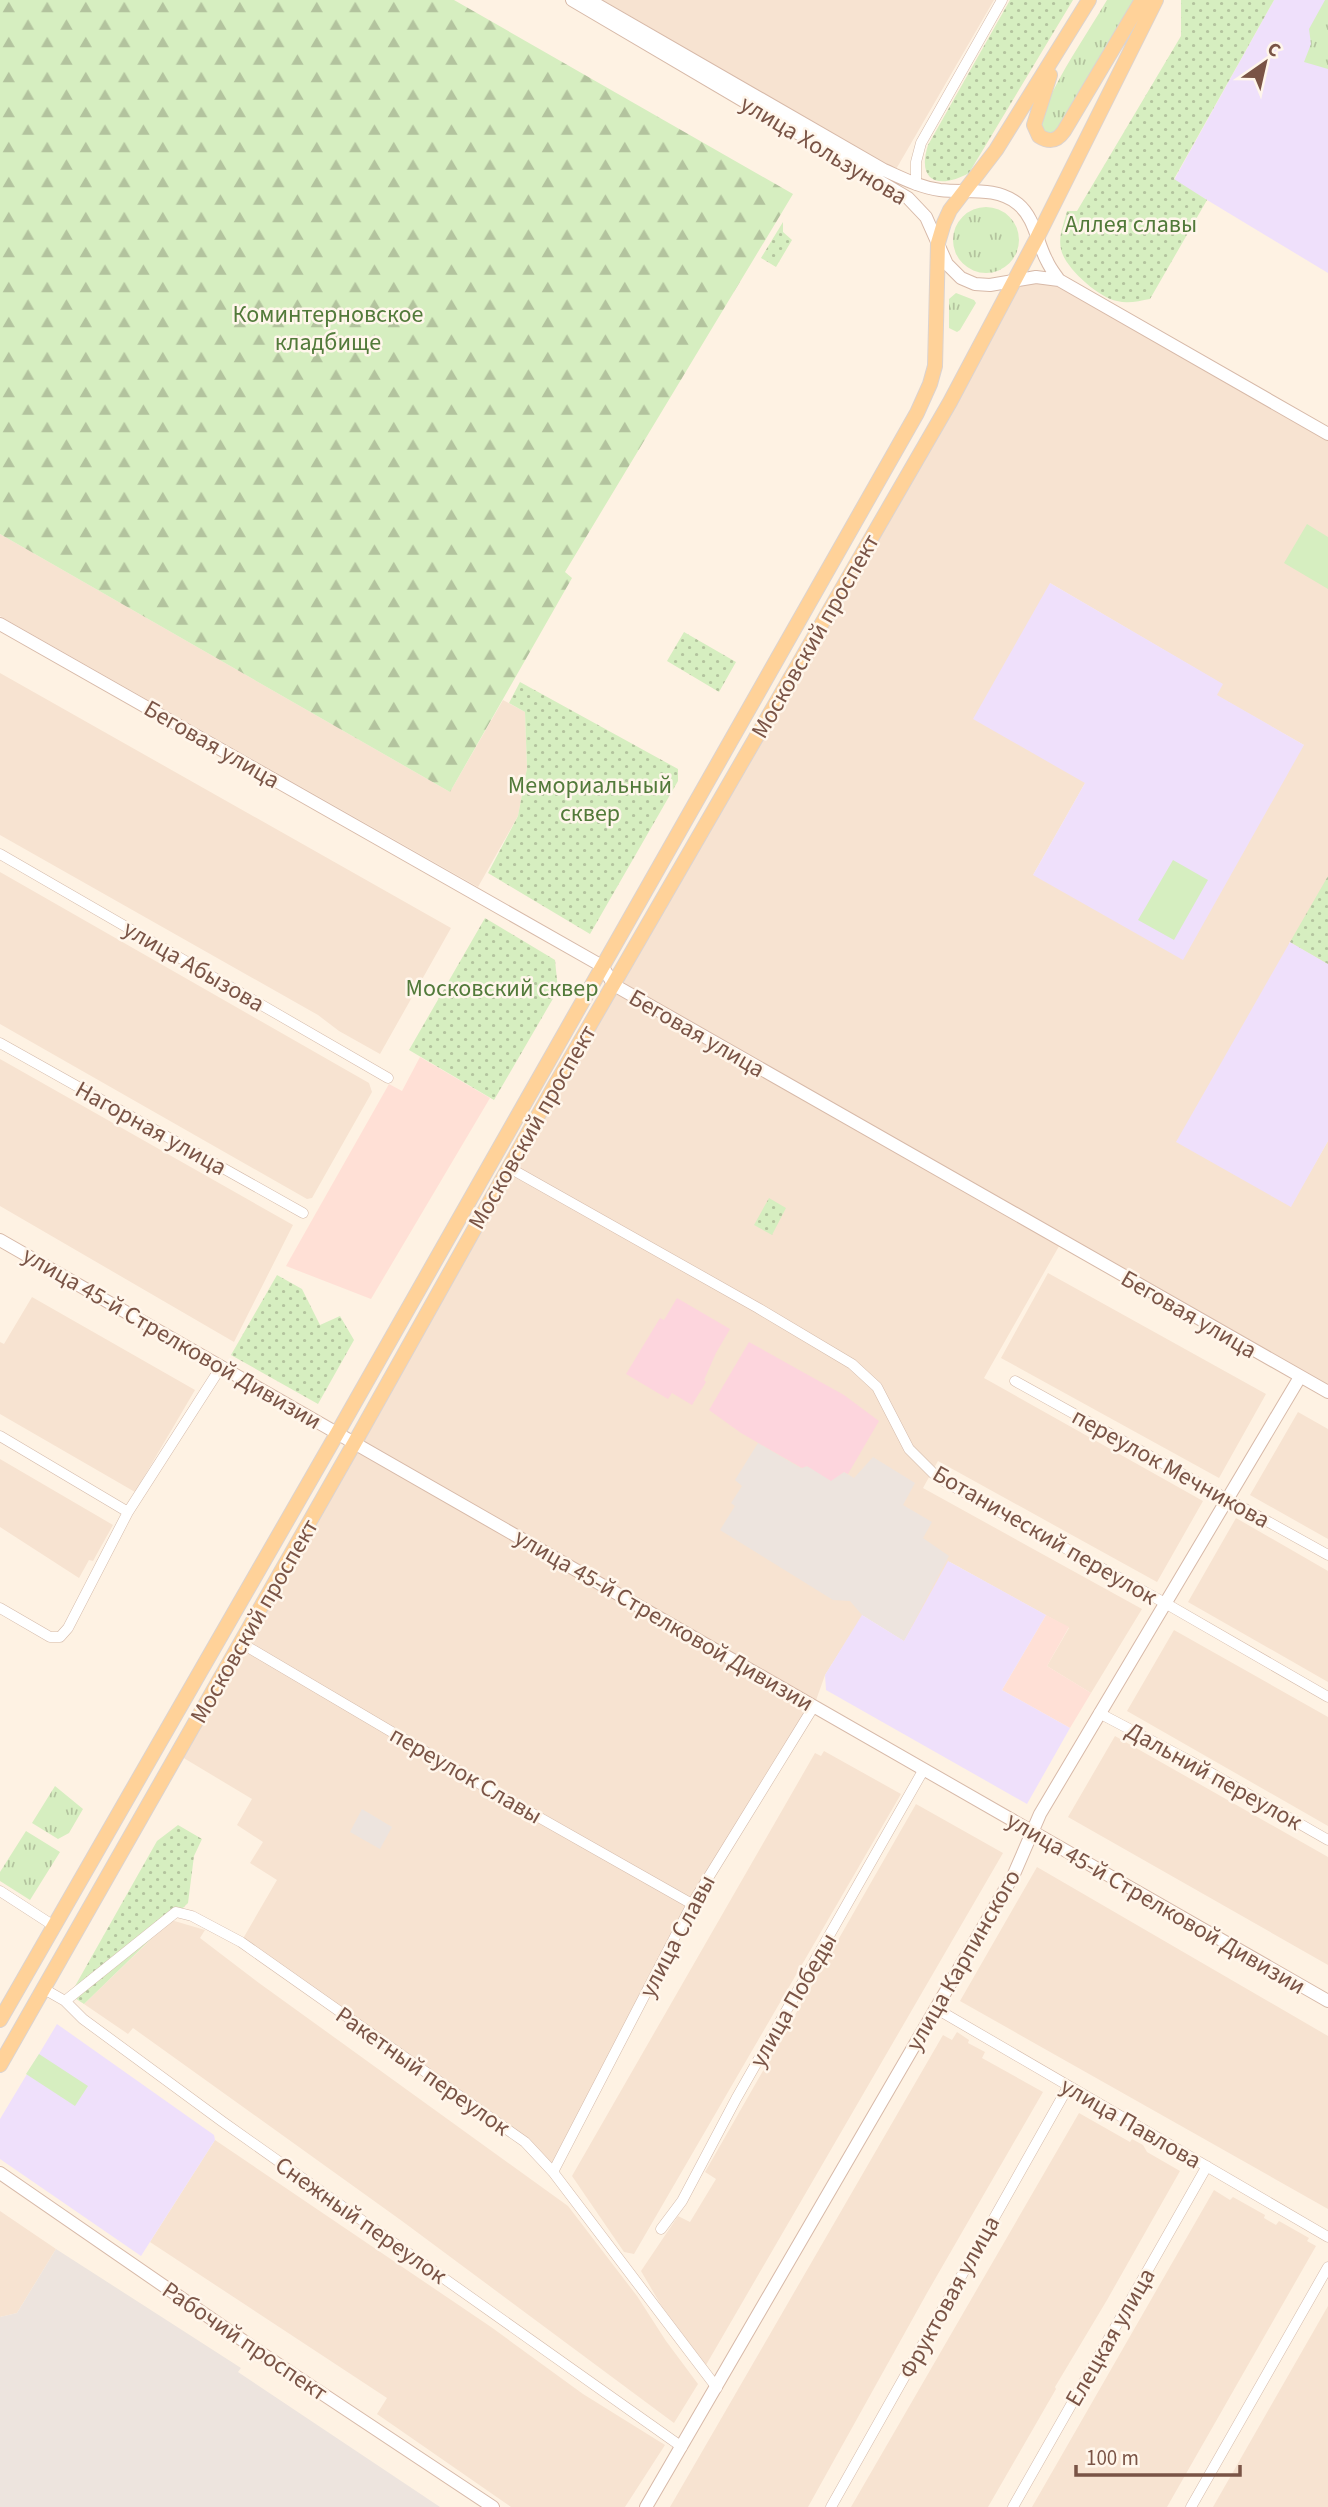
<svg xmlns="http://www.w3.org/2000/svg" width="1328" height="2507" viewBox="0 0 1328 2507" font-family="'Source Sans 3',sans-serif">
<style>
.residential{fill:#f7e3d1;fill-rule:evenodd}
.commercial{fill:#ffe0d6}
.industrial{fill:#ede4de}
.education{fill:#efe0fb}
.medical{fill:#fdd5dd}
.grass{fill:url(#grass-tufts)}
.forest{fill:url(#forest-firs)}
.park{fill:url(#park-dots)}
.pitch{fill:#d6eec0}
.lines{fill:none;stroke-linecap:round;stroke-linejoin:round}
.street-casing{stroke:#d4baaa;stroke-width:11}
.secondary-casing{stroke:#d7b9a8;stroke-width:14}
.primary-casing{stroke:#dcd3cf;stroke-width:16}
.street{stroke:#fff;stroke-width:10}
.secondary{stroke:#fff;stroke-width:12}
.primary{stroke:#ffd299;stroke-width:14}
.labels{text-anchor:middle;stroke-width:5;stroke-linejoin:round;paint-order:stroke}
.street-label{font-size:24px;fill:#7a5446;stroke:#fff6eb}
.park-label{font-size:24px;fill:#527a3a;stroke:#fff6eb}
</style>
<defs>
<pattern id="grass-tufts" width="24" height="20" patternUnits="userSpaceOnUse" patternTransform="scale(1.75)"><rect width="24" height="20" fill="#d6eec0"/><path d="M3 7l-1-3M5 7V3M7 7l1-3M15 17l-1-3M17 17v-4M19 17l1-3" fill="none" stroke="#b3c39e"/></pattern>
<pattern id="forest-firs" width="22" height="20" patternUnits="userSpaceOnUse" patternTransform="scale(1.75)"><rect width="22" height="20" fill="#d6eec0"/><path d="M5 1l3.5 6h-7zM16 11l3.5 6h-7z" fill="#b3c39e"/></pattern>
<pattern id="park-dots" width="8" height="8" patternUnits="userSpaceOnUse" patternTransform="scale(1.75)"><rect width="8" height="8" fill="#d6eec0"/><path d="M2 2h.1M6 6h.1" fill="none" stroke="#b3c39e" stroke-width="1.8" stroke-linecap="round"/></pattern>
</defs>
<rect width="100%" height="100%" fill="#fef2e3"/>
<!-- residential -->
<path class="residential" d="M603,0H994L895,171Z
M1059,280L1328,434V964L1289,942L1290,1207L1328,1141V1392L1062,1241L984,1378L1203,1501L1157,1582L938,1461L923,1488L1142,1609L1091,1693L1047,1666L1069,1628L950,1562L904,1641L863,1615L825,1675L814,1706L692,1904L553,2172L525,2142L241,1942L277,1880L250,1863L263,1842L237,1825L252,1799L177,1754L1014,281ZM1050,583L1222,684L1216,695L1304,745L1033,875L1085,783Z
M0,534L450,792L503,700L525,712L527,768L518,816L478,887L0,616Z
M0,673L451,928L380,1054L339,1031L318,1015L0,835Z
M0,872L369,1083L372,1092L312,1198L307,1199L0,1024Z
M0,1059L293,1225L234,1342L0,1206Z
M1048,1273L1266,1394L1219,1478L1001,1358Z
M32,1297L195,1390L135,1492L0,1414V1342L4,1344Z
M1298,1412L1328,1429V1539L1250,1495Z
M0,1459L113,1525L93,1561L89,1560L79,1578L0,1527Z
M1236,1518L1328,1571V1682L1188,1602Z
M1174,1630L1328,1717V1826L1127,1711Z
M1115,1736L1328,1857V1965L1068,1817Z
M824,1751L901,1794L634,2254L624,2252L572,2176L815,1753L821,1756Z
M916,1804L1003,1853L706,2365L661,2305L641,2271L678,2216L690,2222L716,2179L705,2172Z
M1037,1867L1328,2036V2209L960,2001Z
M171,1920L205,1930L200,1938L259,1983L568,2206L637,2296L666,2341L698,2384L674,2423L402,2221L133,2028L128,2034L84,2004Z
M957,2032L969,2040L968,2043L985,2052L982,2058L1043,2092L927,2293L808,2507H670L943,2035L952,2040Z
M1079,2113L1130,2142L1132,2139L1143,2145L1147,2152L1180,2171L1107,2300L1055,2387L1056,2389L988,2507H851Z
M215,2140L491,2327L583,2394L665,2445L625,2507H511L377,2414L387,2398L150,2242Z
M1214,2190L1230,2200L1233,2197L1265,2215L1264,2218L1276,2225L1279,2221L1309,2238L1307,2241L1316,2246L1167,2507H1032Z
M0,2211L56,2249L17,2313L0,2317Z
M1328,2306V2507H1213L1261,2423Z"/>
<!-- commercial -->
<path class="commercial" d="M420,1057L490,1098L371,1299L286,1266L389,1084L402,1091Z
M1046,1615L1069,1627L1047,1666L1091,1693L1070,1728L1002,1690Z"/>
<!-- industrial -->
<path class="industrial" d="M758,1443L801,1468L807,1466L831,1480L844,1472L854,1478L873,1457L915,1483L903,1505L932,1522L923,1538L949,1556L904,1641L862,1615L850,1601L833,1600L720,1530L735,1506L731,1503L742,1486L735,1480Z
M362,1809L392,1827L380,1849L350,1832Z
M56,2249L241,2368L238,2372L440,2507H0V2317L17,2313Z"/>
<!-- education -->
<path class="education" d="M1274,0H1328V273L1174,180Z
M1050,583L1223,684L1217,695L1304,745L1183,960L1033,875L1085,783L973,719Z
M1290,942L1328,964V1141L1291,1207L1176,1142Z
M948,1561L1046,1615L1002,1690L1070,1728L1027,1804L826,1690L825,1675L862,1615L904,1641Z
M57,2024L214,2135L215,2140L141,2256L0,2159V2119Z"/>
<!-- medical -->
<path class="medical" d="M677,1298L730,1329L716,1353L704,1380L706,1382L692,1405L672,1393L668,1399L626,1374L660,1318L664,1320Z
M749,1342L844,1395L879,1421L848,1474L844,1472L831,1481L807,1466L802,1468L741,1433L709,1410Z"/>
<!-- grass -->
<path class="grass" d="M1107,0H1136L1063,128L1047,137L1040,122C1055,79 1084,39 1107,0Z
M1325,0H1328V69L1304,62L1311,44L1309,29Z
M953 240a33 33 0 1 1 66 0a33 33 0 1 1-66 0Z
M956,293L974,300L976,303L960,330L957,332L949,328V299Z
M55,1786L83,1809L69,1833L58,1839L32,1823Z
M26,1831L60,1852L30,1900L0,1881V1872Z"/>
<!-- forest -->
<path class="forest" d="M0,0H454L793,194L565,572L572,578L450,792L0,534Z"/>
<!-- park -->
<path class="park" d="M1010,0H1073L969,173C940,189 916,183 928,145Z
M1181,0H1274L1174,179L1207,200L1150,299C1139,301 1128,304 1117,301C1099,298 1064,267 1061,249C1058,236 1064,224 1067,211H1077L1181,36Z
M783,222V232L792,240L776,267L761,258Z
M684,632L736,662L719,692L667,661Z
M520,682L678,769V781L590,934L488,873L518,816L527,768L525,712L509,703Z
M1328,876V964L1290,942Z
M485,918L555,960L558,990L494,1100L409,1050Z
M769,1198L786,1208L772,1235L754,1225Z
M277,1275L302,1289L320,1325L340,1316L354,1340L318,1404L231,1355Z
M178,1825L202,1839L194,1856L188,1903L84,2004L70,1995L157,1841Z"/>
<!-- pitch -->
<path class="pitch" d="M1307,524L1328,537V589L1284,563Z
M1173,860L1208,880L1174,940L1138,920Z
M39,2054L88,2086L75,2106L26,2074Z"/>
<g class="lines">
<defs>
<path id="street" d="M916,185V162L921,143L1002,0
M0,854L388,1078
M0,1043L303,1213
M508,1167L758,1308L852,1364L877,1387L909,1449L938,1478L1165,1603L1328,1697
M1015,1381L1328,1555
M0,1436L128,1512
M0,1608L50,1637H60L68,1628L128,1512L221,1367
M241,1643L475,1781L692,1904
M1099,1713L1190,1761L1328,1840
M0,1891L54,1926
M44,1989L65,2001L83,2019L223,2122L682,2447
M65,2001L176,1912L192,1916L241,1942L525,2142L553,2172L717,2388
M935,2008L1328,2237
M553,2172L692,1904L814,1706
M661,2229L682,2201L736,2099L924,1769
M831,2507L1068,2087
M1013,2507L1207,2166
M1191,2507L1328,2267"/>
<path id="secondary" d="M572,0L908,198L926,217L947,264L961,278L975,284L990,285L1036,277L1059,280L1328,434
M589,0L884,170C902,178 919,187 940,190C966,193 996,186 1018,204C1035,218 1037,243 1047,261C1050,268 1055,274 1059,280
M0,624L602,966L614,985L1328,1392
M0,1240L1328,2001
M0,2173L261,2353L493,2507
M646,2507L1014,1874L1040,1814L1300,1377"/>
<path id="primary" d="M1050,75L1034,125L1039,136C1050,143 1057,141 1064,131L1142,0
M0,2020L338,1432L917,413L930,384L935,366L938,243L944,223L950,210L996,150L1089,0
M0,2065L355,1442L554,1087L950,402L1038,236L1156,0"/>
</defs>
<!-- street casing -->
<use href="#street" class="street-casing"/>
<!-- secondary casing -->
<use href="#secondary" class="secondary-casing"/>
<!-- primary casing -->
<use href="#primary" class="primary-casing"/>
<!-- street -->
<use href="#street" class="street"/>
<!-- secondary -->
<use href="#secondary" class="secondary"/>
<!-- primary -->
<use href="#primary" class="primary"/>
</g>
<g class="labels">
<!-- street labels -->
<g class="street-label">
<text transform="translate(824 150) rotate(31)" y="8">улица Хользунова</text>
<text transform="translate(815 636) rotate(-60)" y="8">Московский проспект</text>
<text transform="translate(212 744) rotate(30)" y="8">Беговая улица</text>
<text transform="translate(194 966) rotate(30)" y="8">улица Абызова</text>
<text transform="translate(697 1033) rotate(30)" y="8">Беговая улица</text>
<text transform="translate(532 1127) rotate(-60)" y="8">Московский проспект</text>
<text transform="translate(151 1128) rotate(29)" y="8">Нагорная улица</text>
<text transform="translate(1189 1314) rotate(30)" y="8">Беговая улица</text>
<text transform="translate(172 1338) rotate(30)" y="8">улица 45-й Стрелковой Дивизии</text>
<text transform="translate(1171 1468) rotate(29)" y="8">переулок Мечникова</text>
<text transform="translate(1045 1535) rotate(30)" y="8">Ботанический переулок</text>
<text transform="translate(664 1620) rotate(30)" y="8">улица 45-й Стрелковой Дивизии</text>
<text transform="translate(254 1621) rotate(-60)" y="8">Московский проспект</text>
<text transform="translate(466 1775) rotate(30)" y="8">переулок Славы</text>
<text transform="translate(1214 1776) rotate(29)" y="8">Дальний переулок</text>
<text transform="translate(1156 1903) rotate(30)" y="8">улица 45-й Стрелковой Дивизии</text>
<text transform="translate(677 1936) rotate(-62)" y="8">улица Славы</text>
<text transform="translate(963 1960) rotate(-60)" y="8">улица Карпинского</text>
<text transform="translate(793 2000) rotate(-60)" y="8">улица Победы</text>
<text transform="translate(423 2071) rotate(35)" y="8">Ракетный переулок</text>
<text transform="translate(1131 2123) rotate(30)" y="8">улица Павлова</text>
<text transform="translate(361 2220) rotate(35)" y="8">Снежный переулок</text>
<text transform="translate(949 2297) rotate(-61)" y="8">Фруктовая улица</text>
<text transform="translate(1110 2337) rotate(-60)" y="8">Елецкая улица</text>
<text transform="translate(245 2341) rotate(34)" y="8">Рабочий проспект</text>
</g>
<!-- park labels -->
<g class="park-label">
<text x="1131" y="232">Аллея славы</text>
<text x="328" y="322">Коминтерновское<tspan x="328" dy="28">кладбище</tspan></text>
<text x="590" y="793">Мемориальный<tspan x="590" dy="28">сквер</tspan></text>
<text x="502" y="996">Московский сквер</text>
</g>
</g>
<!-- north arrow -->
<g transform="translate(1265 63) rotate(34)" stroke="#fff6eb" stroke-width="5" paint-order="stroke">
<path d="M0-5L12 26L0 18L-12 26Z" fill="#7a5446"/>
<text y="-10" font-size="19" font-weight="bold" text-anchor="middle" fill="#7a5446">С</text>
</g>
<!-- scale -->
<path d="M1076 2465v10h164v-10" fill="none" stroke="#7a5446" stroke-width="3.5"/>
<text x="1086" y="2465" font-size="21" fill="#7a5446" stroke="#fff6eb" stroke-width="5" paint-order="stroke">100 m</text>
</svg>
